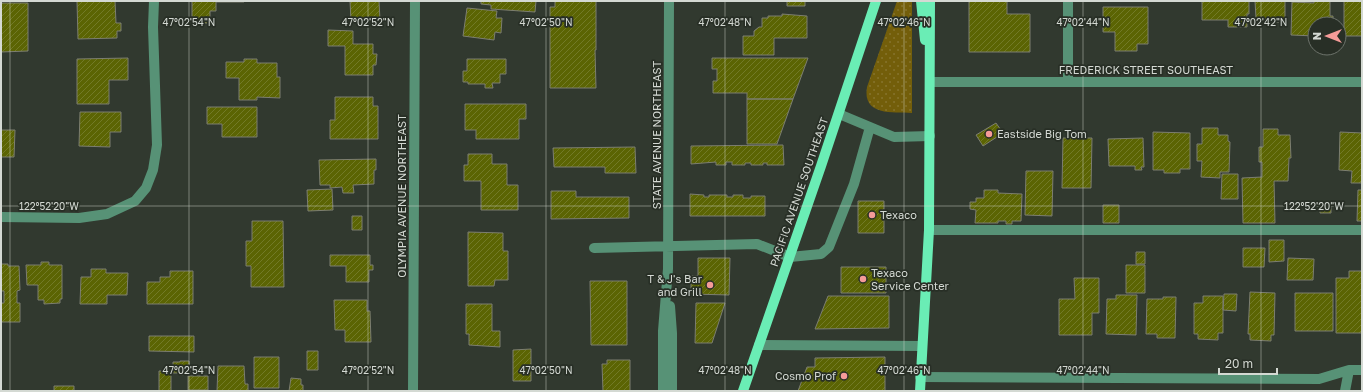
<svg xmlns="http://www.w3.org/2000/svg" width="1363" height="392" viewBox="0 0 1363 392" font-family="'Golos Text',sans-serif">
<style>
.grass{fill:url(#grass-dots)}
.building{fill:url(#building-hatch);stroke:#7c7e71}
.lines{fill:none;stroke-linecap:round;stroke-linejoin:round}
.minor{stroke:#579276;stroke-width:10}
.major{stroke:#6aedb5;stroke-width:10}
.ticks{fill:none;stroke:#d4d9d3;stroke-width:1;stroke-opacity:0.45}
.poi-dot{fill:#f59b98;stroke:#282f26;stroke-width:1.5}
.labels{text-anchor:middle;stroke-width:3.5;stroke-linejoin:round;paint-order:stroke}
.street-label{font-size:11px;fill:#d4d9d3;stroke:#282f26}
.poi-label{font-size:11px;fill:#d4d9d3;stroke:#282f26;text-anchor:start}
.ticks-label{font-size:10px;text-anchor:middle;fill:#d4d9d3;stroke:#282f26;stroke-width:3.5;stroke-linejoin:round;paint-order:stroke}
</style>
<defs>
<pattern id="grass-dots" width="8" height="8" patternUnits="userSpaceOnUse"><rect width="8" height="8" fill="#735e0a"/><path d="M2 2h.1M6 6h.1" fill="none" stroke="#86742d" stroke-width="1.8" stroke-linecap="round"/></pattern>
<pattern id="building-hatch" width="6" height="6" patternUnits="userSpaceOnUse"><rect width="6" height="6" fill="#5b6403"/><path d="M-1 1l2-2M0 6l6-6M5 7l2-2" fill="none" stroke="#727a27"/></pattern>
</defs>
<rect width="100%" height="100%" fill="#31392f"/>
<!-- grass -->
<path class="grass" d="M897,1H912V113C893,112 862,116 867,87Z"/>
<!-- building -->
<path class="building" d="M77,1H115L116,23H121V31H117V38L78,39Z
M192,1H244V2H216V11H210V23H192Z
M350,1H379L380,20L351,21Z
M481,1H536L535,12L491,9V5L481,4Z
M555,1H596V50H595L596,88H550V7H555Z
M787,1H805V6H787Z
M969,1H1007V14H1030V52H969Z
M1202,1H1249V14H1247V27H1228V20H1202Z
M1255,1H1285V22H1265V18H1256Z
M1314,1H1330V16H1333V24H1315V36L1291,35L1292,2L1314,3Z
M1344,1H1362V36H1344Z
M1,3H28V51L1,52Z
M1103,7H1148V44H1137V51H1115V32H1103Z
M467,8L497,11L496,18H502L501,33L495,32L494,40L463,36Z
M782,14L807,16V38H774V55H743V36H754V31L759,27H762V18H768V16H782Z
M328,30L353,31V44H373V54H377L376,65H373V75H345V46H328Z
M128,58V80H109V104H77V59Z
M712,58H808L793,99H747V93H713V81H717V69H712Z
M244,59H257V63H277V77H280V98L257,97V100H239V78H226V62H244Z
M467,59H506V74H500V83H492L493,88H485V84H468V82H463V71H467Z
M335,97H373V106H378V139H330V120H335Z
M747,99H793L777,144H747Z
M465,104H526V119H519V139H476V130H465Z
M207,107H257V137H222V124H207Z
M80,112H121V132H110V147L79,146Z
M996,123L1003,133L983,146L976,135Z
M1202,128H1218V135H1228V141L1230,142L1229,172H1220V178L1201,177L1202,161H1197V144H1202Z
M1263,129H1278V135H1290L1291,158H1289L1288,181H1274L1275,223H1243L1242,178L1262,177V162H1259V147H1263Z
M1,130H15L14,157H1Z
M1153,132L1190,133V169H1180V173H1164V170H1153Z
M1340,132L1362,133V183H1351L1352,171L1339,170Z
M1063,138H1092L1091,188H1062Z
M1143,138L1144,167H1141L1142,170H1135V166H1109L1108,139Z
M783,145L784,165H767V163H763V165H751V163H745V165H732V162H726V165H716V162L691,164V146Z
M635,147L636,173H605V167H554L553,148Z
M468,154H492V164H507V185H518V210H481V181H464V165H468Z
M376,159V170H374V184L353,185L354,193H343L342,187L330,188V185H320L319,160Z
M1026,171H1053L1052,216L1025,215Z
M1222,174H1238V199H1221Z
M332,189L333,210L308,211L307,190Z
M984,190H998V193L1022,194L1021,221H1012V224H1006V221H998V223H975L976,210L970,209V202H976V198H984Z
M1358,190H1362V221H1357Z
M551,191H576V197H629V218L551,219Z
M690,194L704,195V197H709V195H727V197H733V195H743V198H751V196H765V216H690Z
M858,201H884V233H858Z
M1320,204H1331V213H1320Z
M1103,205H1119V223H1103Z
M352,216H362V230H352Z
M252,221H283L284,287H251V266H246V241H252Z
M468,232L503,233V251H508V280H495L494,286H468Z
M1269,240H1284V261L1269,262Z
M1243,248H1265L1264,267H1243Z
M1136,252H1145V264H1136Z
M330,255H370V265H373V270H369V282H346V266H330Z
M698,258H730L729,295L691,294V276H698Z
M1288,258L1314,259L1313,280H1287Z
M41,262H49V265H62V299H60V303L44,304V300H38V285H27L26,265H41Z
M1,264H8V266H19L20,290L17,291V303H20V322H1V303H4V291H1Z
M1126,265H1145V293H1126Z
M841,267H886V293H841Z
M91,269H106V273H128L127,295H107V304H80L81,277H91Z
M170,271H193V304H147V282H160V277H170Z
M1349,271H1362V333H1336V278H1349Z
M1074,278H1099V313H1092V335H1059V299H1075Z
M590,281H627V345H591Z
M1250,292L1275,293L1274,335H1271V341L1250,340V334H1248Z
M1295,293H1333V331H1295Z
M1224,294H1237L1236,311L1223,310Z
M1116,295H1137L1136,335L1106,334L1107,299H1116Z
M828,296H889V328L815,329Z
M1203,296H1223V333H1218V340L1198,339V334H1194V303H1203Z
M1163,297H1176L1175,338H1157V334H1146L1147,299H1163Z
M334,300H367V311H370L371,342H345V330H335Z
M696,303H725L712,343H695Z
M466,304H492V331H500V347L469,345V334H466Z
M149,336H194V352L149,351Z
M531,349V381H513V350Z
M307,351H318V370H307Z
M254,357H279V388H254Z
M885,357V391H798L807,367H815V358Z
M607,360H630V391H603L602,364H607Z
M180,361H189L190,374L180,375V373H173V362H180Z
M218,366H244L245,384H248V391H217Z
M159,371H171V391H159Z
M188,376H208V390H188Z
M291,378L301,379V385H303V391H289Z
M54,386H74V391H54Z"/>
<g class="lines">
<!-- minor -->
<path class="minor" d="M930,82H1362
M1068,82V1
M839,114L894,137L930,136
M1,217L79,218L107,214L135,201L146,188L153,170L157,145L153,27L154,1
M929,230H1362
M594,248L757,244L790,257L821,254L829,247L854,184L870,127
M670,306L672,333V391
M759,345L922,346
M920,377L1319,379L1349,370H1362
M413,391L415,1
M663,391V331L668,269L669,1
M1345,391L1349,370"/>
<!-- major -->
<path class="major" d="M921,1L925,40
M743,391L821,166L876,1
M920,391L929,230L930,1"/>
</g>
<!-- ticks -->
<path class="ticks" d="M10,1V391M189,1V391M368,1V391M546,1V391M725,1V391M904,1V391M1083,1V391M1261,1V391M1,206H1362"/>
<!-- markers -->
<g class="poi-dot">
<circle cx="989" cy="134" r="4"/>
<circle cx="872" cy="215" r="4"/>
<circle cx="863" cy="279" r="4"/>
<circle cx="710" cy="285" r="4"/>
<circle cx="844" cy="376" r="4"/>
</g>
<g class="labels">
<!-- street labels -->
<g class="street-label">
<text x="1146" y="74">FREDERICK STREET SOUTHEAST</text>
<text transform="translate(657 135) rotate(-90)" y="4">STATE AVENUE NORTHEAST</text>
<text transform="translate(799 192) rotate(-71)" y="4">PACIFIC AVENUE SOUTHEAST</text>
<text transform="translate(402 196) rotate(-90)" y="4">OLYMPIA AVENUE NORTHEAST</text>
</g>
<!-- poi labels -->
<g class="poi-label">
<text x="997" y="138">Eastside Big Tom</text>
<text x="880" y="219">Texaco</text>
<text x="871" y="277">Texaco<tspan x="871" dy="13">Service Center</tspan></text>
<text x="702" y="283" text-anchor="end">T &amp; J's Bar<tspan x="702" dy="13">and Grill</tspan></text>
<text x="836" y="380" text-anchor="end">Cosmo Prof</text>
</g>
</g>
<g class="ticks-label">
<text x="189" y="26">47°02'54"N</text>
<text x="368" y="26">47°02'52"N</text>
<text x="546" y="26">47°02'50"N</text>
<text x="725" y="26">47°02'48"N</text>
<text x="904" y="26">47°02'46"N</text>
<text x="1083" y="26">47°02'44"N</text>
<text x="1261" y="26">47°02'42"N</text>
<text x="1314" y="210">122°52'20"W</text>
<text x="49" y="210">122°52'20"W</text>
<text x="189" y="374">47°02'54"N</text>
<text x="368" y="374">47°02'52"N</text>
<text x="546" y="374">47°02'50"N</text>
<text x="725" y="374">47°02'48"N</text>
<text x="904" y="374">47°02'46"N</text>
<text x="1083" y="374">47°02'44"N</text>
</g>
<!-- border -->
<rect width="1363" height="392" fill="none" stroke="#d4d9d3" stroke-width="4"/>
<!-- north arrow -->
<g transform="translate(1327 36) rotate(270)"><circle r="19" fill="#282f26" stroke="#6d736b"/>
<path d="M0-3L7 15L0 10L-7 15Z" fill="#f59b98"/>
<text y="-6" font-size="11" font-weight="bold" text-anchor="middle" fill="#d4d9d3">N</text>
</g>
<!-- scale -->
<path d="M1219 368v6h58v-6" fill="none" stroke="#d4d9d3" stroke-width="2"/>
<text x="1225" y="368" font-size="12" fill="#d4d9d3" stroke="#282f26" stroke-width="3" paint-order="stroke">20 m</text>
</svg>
